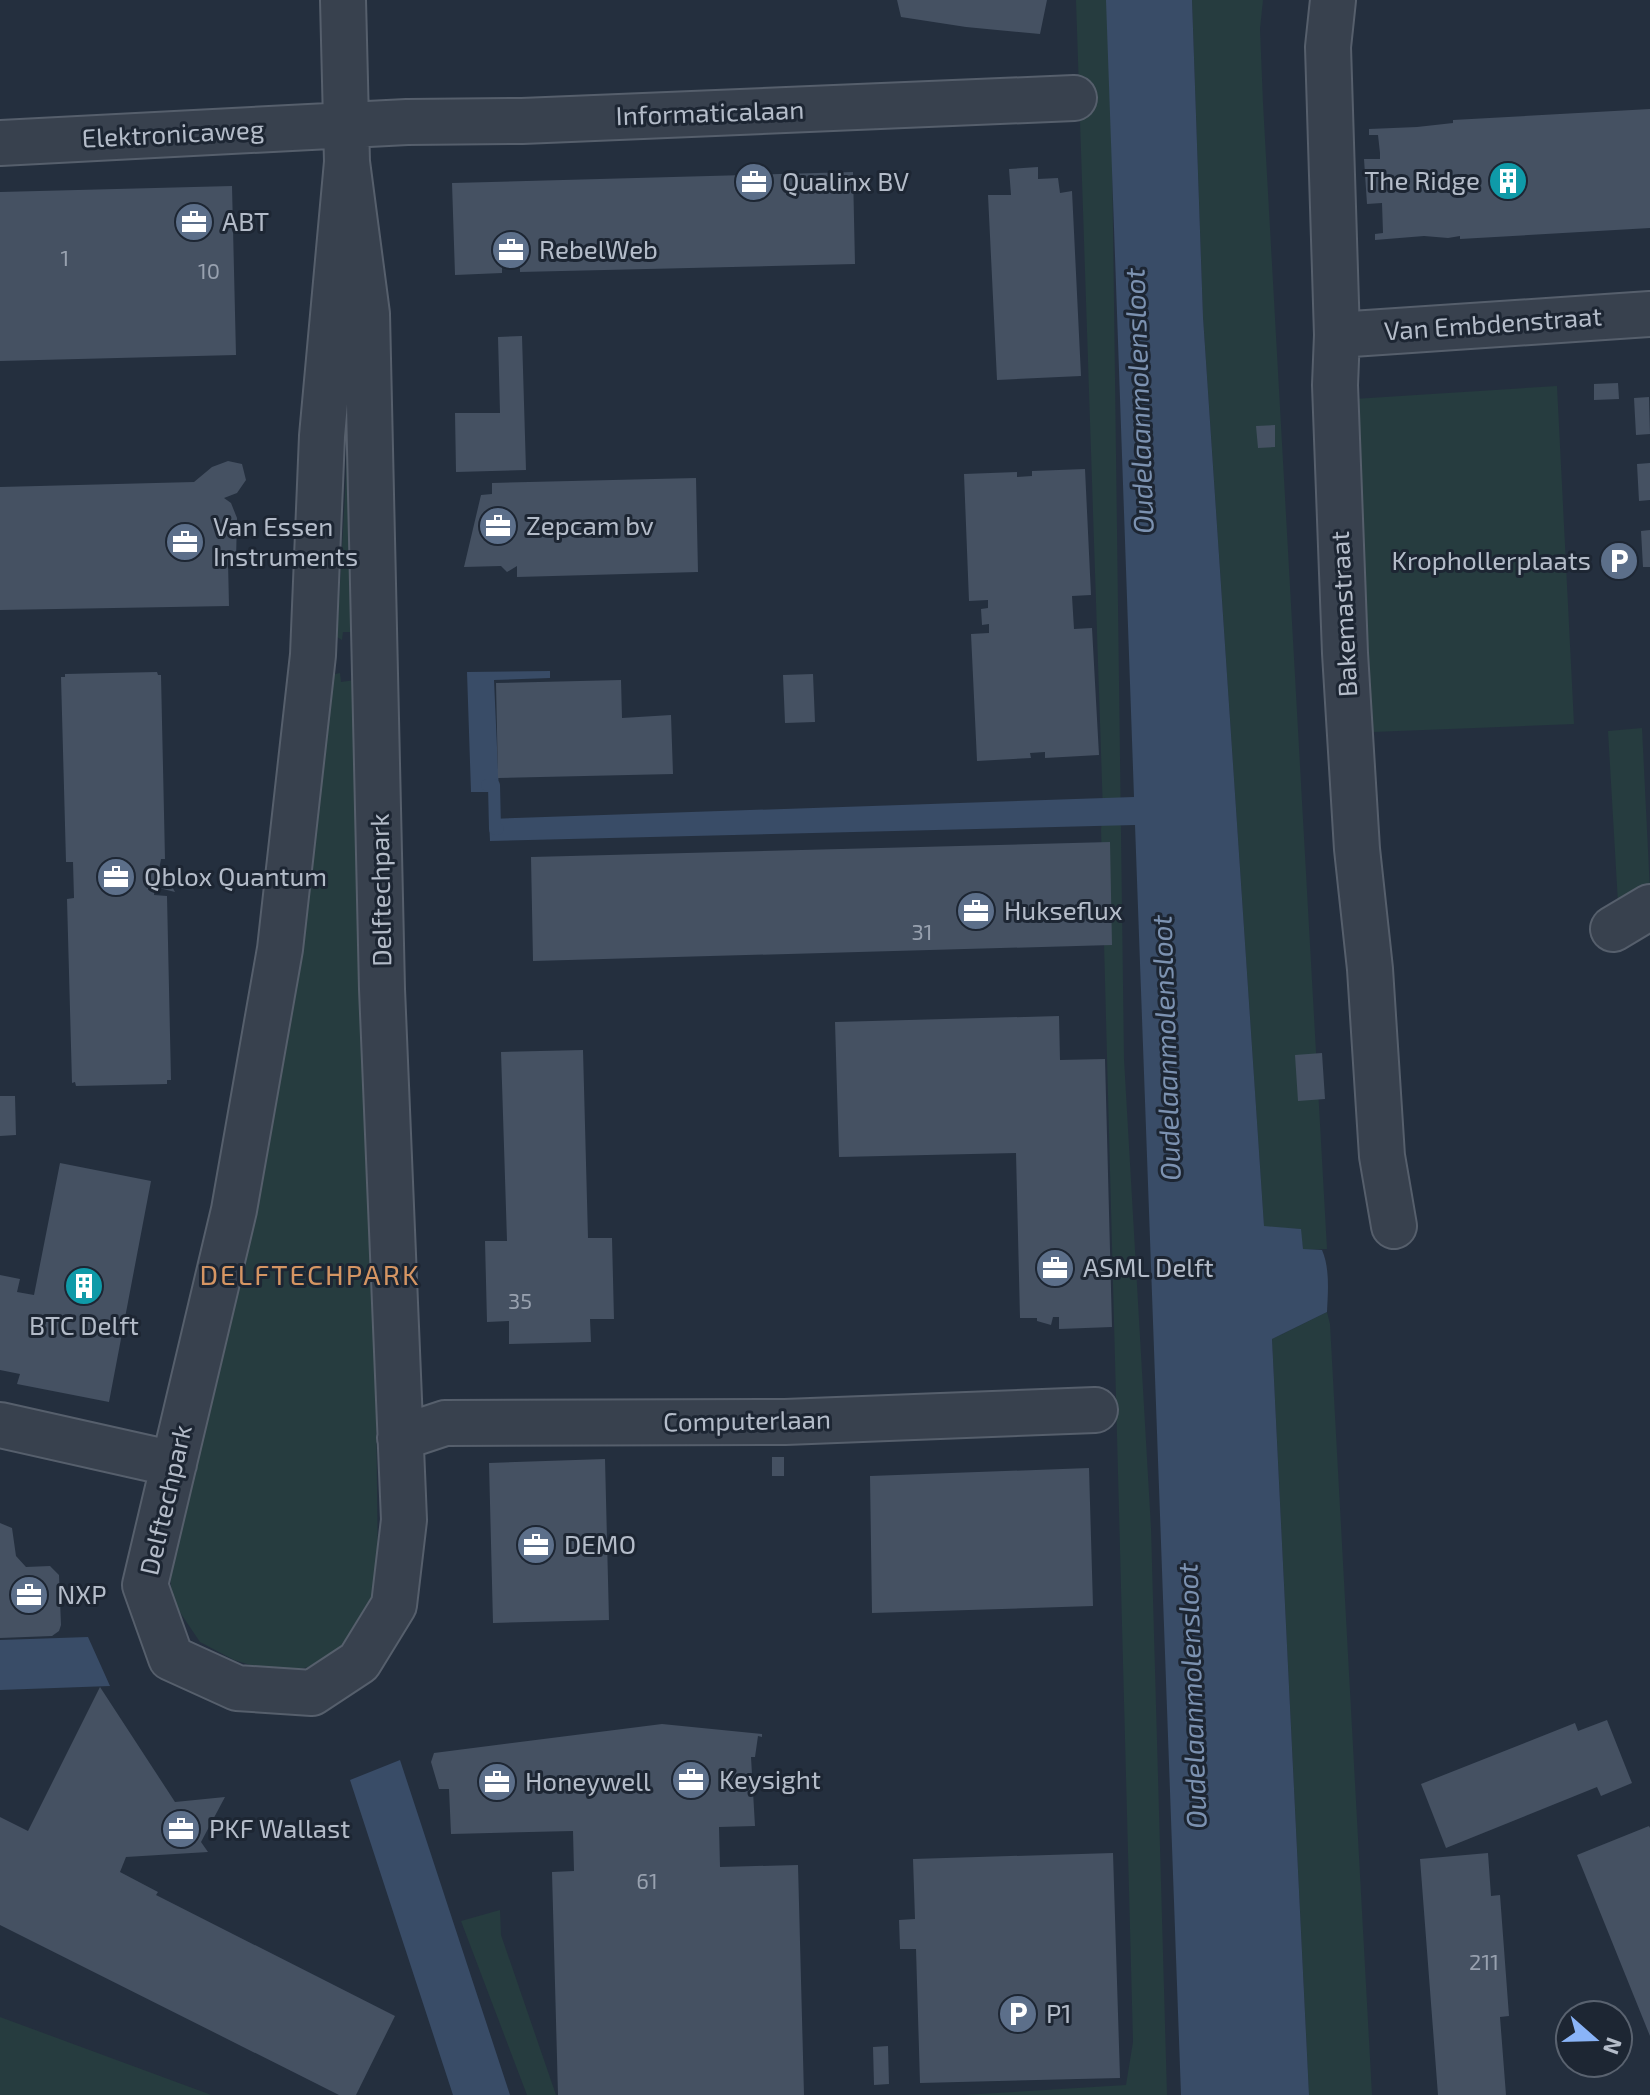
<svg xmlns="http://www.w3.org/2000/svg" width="1650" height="2095" viewBox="0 0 1650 2095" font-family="'Exo 2',sans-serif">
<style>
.green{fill:#263c3f}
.water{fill:#394c67}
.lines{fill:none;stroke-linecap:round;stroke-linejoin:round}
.stream{stroke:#394c67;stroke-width:12}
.building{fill:#455162}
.minor-casing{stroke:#565f6c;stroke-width:48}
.minor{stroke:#38414e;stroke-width:44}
.labels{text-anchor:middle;stroke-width:6;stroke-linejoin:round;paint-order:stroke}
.number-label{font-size:22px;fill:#98a1af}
.street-label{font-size:26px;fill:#b4bcc9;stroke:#1d2633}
.poi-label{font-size:26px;fill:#b4bcc9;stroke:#1d2633;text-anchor:start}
.water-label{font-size:28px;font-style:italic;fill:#7c92b1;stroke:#1d2633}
.neighbourhood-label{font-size:28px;letter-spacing:2px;fill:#d59563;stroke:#1d2633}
</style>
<rect width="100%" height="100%" fill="#242f3e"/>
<!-- green -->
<path class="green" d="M1076,0H1110L1124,1059L1151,1528L1167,2095H963L1126,2085L1133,2042L1101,829L1103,813Z
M1192,0H1263L1260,29L1263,103L1327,1249L1303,1250L1300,1229L1264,1227L1203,317Z
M350,301L357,632H343L342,640L337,637L346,476Z
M1557,386L1574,724L1373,732L1354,399Z
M340,673L341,682L355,680L376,1401L378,1573L365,1618L328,1662L280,1674L234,1660L200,1642L173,1602L168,1562L331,675Z
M1642,728L1650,891L1618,903L1608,731Z
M1327,1312L1330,1324L1372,2095H1309L1272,1339Z
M500,1910L501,1935L556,2095H527L461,1921Z
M0,2017L206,2093L211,2095H0Z"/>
<!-- water -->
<path class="water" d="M1106,0H1192L1203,317L1264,1226L1301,1229L1303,1249L1322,1250C1330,1268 1328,1292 1327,1312L1272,1339L1309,2095H1181L1135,825L490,841L489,819L1134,797Z
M550,671V678L494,680L499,792H471L467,672Z
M88,1637L110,1686L0,1690V1640Z
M400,1760L510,2095H453L350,1780Z"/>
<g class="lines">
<!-- stream -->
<path class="stream" d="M487,785H494L495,829H498"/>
</g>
<!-- building -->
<path class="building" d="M897,0H1047L1040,34L966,27L901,17Z
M1650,109V228L1460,239V236L1448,238L1424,236L1375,240V234L1383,233L1382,203L1367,204L1364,159H1380V153L1378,135H1369V129L1417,127L1453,123V120Z
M1038,167V179L1058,178L1060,193L1072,191L1081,376L997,380L988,195H1011L1009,169Z
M853,172L855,264L520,272V263H502V273L455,275L452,183Z
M232,186L236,355L0,361V192Z
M522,336L526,470L456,472L455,413H500L498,337Z
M1618,383L1619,399L1594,400V384Z
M1649,397L1650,434L1636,435L1634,398Z
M1275,425V447L1258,448L1256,426Z
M228,461L242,464L246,480L237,493L224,498L231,503L237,518L236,561H228L229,606L0,610V487L194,482L212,467Z
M1650,463V500L1639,501L1637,464Z
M1085,469L1091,595L1072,596L1074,629L1092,628L1099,755L1045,758V752L1030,753L1031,758L977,761L971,634L989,633V624L982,625L981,609L988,608V600L969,601L964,474L1017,472V477L1032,476V471Z
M696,478L698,572L517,577V566L507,572L501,566L464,567L481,495L492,494V483Z
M1650,530V567H1643L1641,531Z
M157,672L158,675H161L165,859H161L158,875L167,877L175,892L155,887L154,895L167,896L171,1080H167V1084L76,1086L75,1082L72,1083L67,899L74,898L73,862H66L61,677H65V674Z
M813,674L815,722L785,723L783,675Z
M621,680L622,718L671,715L673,774L498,778L496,683Z
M1110,842L1112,945L533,961L531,857Z
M1059,1016L1060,1060L1105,1059L1112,1327L1059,1329V1317H1053L1051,1325L1037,1321V1318H1020L1016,1153L839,1157L835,1022Z
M583,1050L588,1238H612L614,1319H590L591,1342L509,1344V1321L487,1322L485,1241H507L501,1052Z
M1322,1053L1325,1099L1298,1101L1295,1055Z
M0,1096H15L16,1135L0,1136Z
M60,1163L151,1181L109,1402L17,1384L20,1374L0,1370V1275L20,1279L17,1292L34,1295Z
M772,1457H784V1476H772Z
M605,1459L609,1620L493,1623L489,1463Z
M1089,1468L1093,1606L872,1613L870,1476Z
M0,1523L12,1528L16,1556L26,1567L50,1566L59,1575L61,1625L59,1631L52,1636L0,1638Z
M100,1687L175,1802L225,1797L201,1842L208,1852L126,1857L120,1872L158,1892L156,1895L395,2016L356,2095H339L0,1925V1817L28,1831Z
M1607,1720L1632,1783L1601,1796L1597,1787L1446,1848L1421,1784L1575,1723L1578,1731Z
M662,1724L762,1734V1737L758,1736L755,1757H751L755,1826L719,1827L720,1867L798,1865L804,2095H558L552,1872L574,1871L573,1831L451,1834L449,1789H439L431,1762L434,1753Z
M1649,1826L1650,1828V2036L1577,1855Z
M1113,1853L1120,2078L920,2083L916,1949H900L899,1920L915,1919L913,1859Z
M1488,1853L1491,1896L1500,1895L1509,2016L1500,2017L1506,2095H1438L1420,1859Z
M888,2046L889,2084L874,2085L873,2047Z"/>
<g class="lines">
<defs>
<path id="minor" d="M343,0L347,162L367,314L382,989L404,1520L394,1605L359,1662L312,1693L237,1688L171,1658L145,1585L234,1210L280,949L313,655L322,436L347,162
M1333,0L1328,47L1337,335L1335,385L1345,653L1357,849L1370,969L1382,1156L1394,1226
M0,143L407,122L522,121L1074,98
M1337,335L1650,314
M1613,929L1650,907
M0,1425L174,1464
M400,1438L445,1423L785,1422L1095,1410"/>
</defs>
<!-- minor casing -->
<use href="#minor" class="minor-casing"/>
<!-- minor -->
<use href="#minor" class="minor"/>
</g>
<!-- icons -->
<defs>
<symbol id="building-disc" viewBox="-11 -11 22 22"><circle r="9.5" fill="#0f9aa8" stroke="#1d2633"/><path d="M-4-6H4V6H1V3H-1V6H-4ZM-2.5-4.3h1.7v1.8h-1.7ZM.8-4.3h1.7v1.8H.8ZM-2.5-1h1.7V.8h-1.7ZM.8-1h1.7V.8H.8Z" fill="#fff"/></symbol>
<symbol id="office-disc" viewBox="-11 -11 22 22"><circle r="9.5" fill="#5c6f8a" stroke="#1d2633"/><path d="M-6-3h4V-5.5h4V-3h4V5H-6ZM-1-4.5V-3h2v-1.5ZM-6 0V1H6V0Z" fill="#fff"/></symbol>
<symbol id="parking-disc" viewBox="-11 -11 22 22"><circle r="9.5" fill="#5c6f8a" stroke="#1d2633"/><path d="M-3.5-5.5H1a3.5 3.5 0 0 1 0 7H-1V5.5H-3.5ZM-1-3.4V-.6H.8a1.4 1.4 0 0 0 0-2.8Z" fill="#fff"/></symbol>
</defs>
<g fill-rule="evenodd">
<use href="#building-disc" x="1486" y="159" width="44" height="44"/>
<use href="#office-disc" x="732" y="160" width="44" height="44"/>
<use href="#office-disc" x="172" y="200" width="44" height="44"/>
<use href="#office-disc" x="489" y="228" width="44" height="44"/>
<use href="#office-disc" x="476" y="504" width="44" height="44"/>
<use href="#office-disc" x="163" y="520" width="44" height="44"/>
<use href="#parking-disc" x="1597" y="539" width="44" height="44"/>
<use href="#office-disc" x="94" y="855" width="44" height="44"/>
<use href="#office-disc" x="954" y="889" width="44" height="44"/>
<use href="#office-disc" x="1033" y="1246" width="44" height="44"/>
<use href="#building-disc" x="62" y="1264" width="44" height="44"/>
<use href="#office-disc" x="514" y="1523" width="44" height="44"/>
<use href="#office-disc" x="7" y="1573" width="44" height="44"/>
<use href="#office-disc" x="669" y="1758" width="44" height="44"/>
<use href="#office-disc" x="475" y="1760" width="44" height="44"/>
<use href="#office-disc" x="159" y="1807" width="44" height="44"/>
<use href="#parking-disc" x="996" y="1992" width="44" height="44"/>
</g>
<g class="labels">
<!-- number labels -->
<g class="number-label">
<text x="65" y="266">1</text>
<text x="209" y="279">10</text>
<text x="922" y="940">31</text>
<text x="520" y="1309">35</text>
<text x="647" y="1889">61</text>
<text x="1484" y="1970">211</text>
</g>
<!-- street labels -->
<g class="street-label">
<text transform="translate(710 113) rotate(-2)" y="9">Informaticalaan</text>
<text transform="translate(173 134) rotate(-3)" y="9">Elektronicaweg</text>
<text transform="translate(1493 324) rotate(-4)" y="9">Van Embdenstraat</text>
<text transform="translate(1344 614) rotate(-93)" y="9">Bakemastraat</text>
<text transform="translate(381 890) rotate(-91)" y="9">Delftechpark</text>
<text transform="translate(747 1421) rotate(-1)" y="9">Computerlaan</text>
<text transform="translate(166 1500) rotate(-77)" y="9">Delftechpark</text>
</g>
<!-- poi labels -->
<g class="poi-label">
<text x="1480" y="190" text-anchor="end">The Ridge</text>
<text x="782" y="191">Qualinx BV</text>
<text x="222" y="231">ABT</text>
<text x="539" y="259">RebelWeb</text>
<text x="526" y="535">Zepcam bv</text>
<text x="213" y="536">Van Essen<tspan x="213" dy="30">Instruments</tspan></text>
<text x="1591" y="570" text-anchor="end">Krophollerplaats</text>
<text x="144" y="886">Qblox Quantum</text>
<text x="1004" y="920">Hukseflux</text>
<text x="1083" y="1277">ASML Delft</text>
<text x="84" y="1335" text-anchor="middle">BTC Delft</text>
<text x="564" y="1554">DEMO</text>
<text x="57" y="1604">NXP</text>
<text x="719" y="1789">Keysight</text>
<text x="525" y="1791">Honeywell</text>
<text x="209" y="1838">PKF Wallast</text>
<text x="1046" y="2023">P1</text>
</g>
<!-- water labels -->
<g class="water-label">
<text transform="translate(1139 401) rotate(-92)" y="10">Oudelaanmolensloot</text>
<text transform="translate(1166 1048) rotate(-92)" y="10">Oudelaanmolensloot</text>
<text transform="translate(1192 1696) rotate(-92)" y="10">Oudelaanmolensloot</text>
</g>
<!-- neighbourhood labels -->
<g class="neighbourhood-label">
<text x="310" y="1285">DELFTECHPARK</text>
</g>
</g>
<!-- north arrow -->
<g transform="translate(1594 2039) rotate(110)"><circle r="38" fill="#1d2633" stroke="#59626f" stroke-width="2"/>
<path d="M0-6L14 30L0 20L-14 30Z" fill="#8ab4f8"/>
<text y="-12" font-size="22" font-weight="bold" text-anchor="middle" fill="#b4bcc9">N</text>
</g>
</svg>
